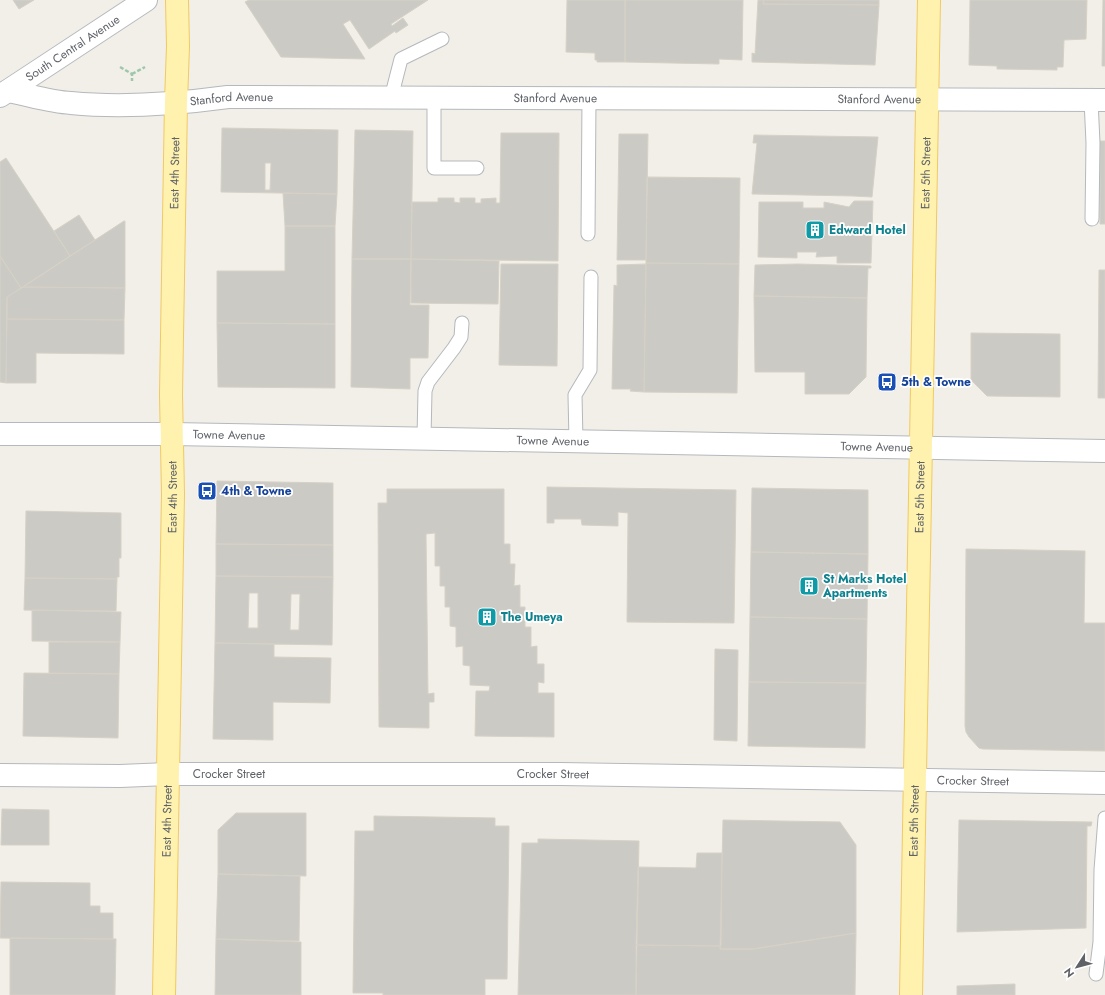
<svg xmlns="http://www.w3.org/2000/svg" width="1105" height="995" viewBox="0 0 1105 995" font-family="Jost,sans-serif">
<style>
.building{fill:#cccac5;stroke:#d6d1c6;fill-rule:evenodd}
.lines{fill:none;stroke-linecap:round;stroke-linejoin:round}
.service-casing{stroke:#b5b8bc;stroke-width:15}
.minor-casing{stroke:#b5b8bc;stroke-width:24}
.secondary-casing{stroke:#b6babf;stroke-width:24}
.primary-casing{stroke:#f2c960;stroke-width:24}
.path{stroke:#9cc7a9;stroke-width:2.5;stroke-dasharray:4 2;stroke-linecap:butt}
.service{stroke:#fff;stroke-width:13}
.minor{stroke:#fff;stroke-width:22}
.secondary{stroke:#fff;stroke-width:22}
.primary{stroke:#fff2af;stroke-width:22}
.labels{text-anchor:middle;stroke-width:3.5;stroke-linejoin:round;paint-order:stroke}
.street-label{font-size:12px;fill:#5f6368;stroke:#fff}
.culture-label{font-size:12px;font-weight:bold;fill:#0d838f;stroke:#fff;text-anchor:start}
.transit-label{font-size:12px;font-weight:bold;fill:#164399;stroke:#fff;text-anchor:start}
</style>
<rect width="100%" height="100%" fill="#f1efe8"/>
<!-- building -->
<path class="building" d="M13,0H34L19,9Z
M249,0H428L391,24L392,26L403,18L408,25L396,33L395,31L369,49L350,20L343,24L365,59L281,57L245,2Z
M567,0H625V62H597V60H595V53L566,52Z
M625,0H743L742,60L719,59V64L625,62Z
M758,0H764L763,4L879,5L875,65L752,62V53L755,54Z
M764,0H879V5L763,4Z
M970,0H1087L1086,39L1064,40L1063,67H1057V70L997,69V66L969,65Z
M1103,0H1105V66H1102Z
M222,128L338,130L337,194L221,192ZM265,163H271L270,190H265Z
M355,130L413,131L411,259H352Z
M501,133H559L558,261L411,259L412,202H438V198H454V202L460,203V198H475V203H481V199L496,198V203H500Z
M619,134H648L646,260H617Z
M754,135L878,137L872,197L853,196L752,194L757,143H753Z
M1100,141H1105V224H1100Z
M6,158L70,256L21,288L0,256V162Z
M647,177L740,178L739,264L646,263Z
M283,193L337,194L335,226H285Z
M854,201H873L871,263H837V256L816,257L817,252H797V258L758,257L759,202H803V208H824V202L849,207Z
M79,215L95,240L70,256L54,231Z
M124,221H125V288L23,287Z
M285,226H335V324L217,323V271H285Z
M0,256L21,288L7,297L6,383L0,382Z
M352,259H411L410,305H429L428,358H410V389L351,387Z
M411,259L499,261L498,304L411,303Z
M646,263L739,264L737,393L644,392Z
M501,264H558L557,366L499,365Z
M646,264L644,392L630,391L631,389H612L614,285L617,286V265Z
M798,264L871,266V268H868L867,298L754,296L755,265Z
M1099,270H1105V398H1098Z
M23,287L125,288L124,320L7,319V297Z
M754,296L867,298L866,377L849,394H805V372H755Z
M7,319L124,320V354L36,353V383H6Z
M217,323L335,324V388L218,387Z
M971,333L1060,334V397L987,396L971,380Z
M217,481L333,483V545L216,544Z
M547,487L736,490L734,623L627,622L628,513L618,512V526L582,525L581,519H554V523H547Z
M752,488L868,490V554L751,552Z
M387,489H504V544H510V564H515L514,586L520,585V607H525V627H531V647L537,646V664H544V683L538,682V693H554V737L475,736L476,691H489L490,686L470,685V666L463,665V646L456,647V627L450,626V607H445V586H440V566H435V533L426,534L428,694L434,693V702H429V728L379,727L378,503H387Z
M26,511L121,513V558H119V577H117V579L25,578Z
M216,544L333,545V577L216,576Z
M966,549L1085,551L1084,623H1105V751L983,749L979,748L969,737L966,732L965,726Z
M751,552L868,554L867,619L750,617Z
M216,576L333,577L332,645L215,643ZM249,593H258V628H248ZM291,594H300L299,630H290Z
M25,578L117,579L116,611L24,610Z
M32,610L121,612L120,642L32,641Z
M750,617L867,619L866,683L749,682Z
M49,642H120L119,674L49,673Z
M215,643L274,644V657L331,658L330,703L273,702V740L213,739Z
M715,649L738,650L737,741L714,740Z
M24,673L119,674L118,738L23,736Z
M749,682L866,683L865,748L748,746Z
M2,809L49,810V845H1Z
M236,813H306V876L218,874V830Z
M374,816L495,818V826H509L507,979H485V995H383V993H353L355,831H374Z
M723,820L840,822L856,845V933L753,949H720Z
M959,820L1092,822L1091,826H1087L1086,928L957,932Z
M538,839L639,841L636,995H518L522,843H538Z
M697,853H722L721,946L636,945L638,867L696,868Z
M218,874L300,876L299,941L216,939Z
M1,882L90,883V906H100V913H113V939L0,938Z
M856,933L855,995H636V945L721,946L720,949H753Z
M10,938L116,939L115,995H10Z
M216,939L301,942V995H215Z
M1015,984V995H957V986Z"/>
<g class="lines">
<defs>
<path id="service" d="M391,98L401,59L442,39
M434,98V168H477
M1091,100L1093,143L1092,219
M588,234L589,98
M424,438L425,391L428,382L454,348L461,337L462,323
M576,441L575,395L590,370L591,277
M1096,974L1100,942L1101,870L1105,818"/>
<g id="minor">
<path id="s1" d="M8,91C29,95 50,102 71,103C123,108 176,104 228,97L1105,100"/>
<path id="s2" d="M0,434H172L1105,451"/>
<path id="s3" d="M0,775L120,776L168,774H561L1105,783"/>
</g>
<g id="secondary">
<path id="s4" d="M0,96L146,0"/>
</g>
<g id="primary">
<path id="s5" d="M164,995L173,494L171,395L176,102L178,46L177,0"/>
<path id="s6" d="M911,995L929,0"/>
</g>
</defs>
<!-- service casing -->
<use href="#service" class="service-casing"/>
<!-- minor casing -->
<use href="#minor" class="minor-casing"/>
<!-- secondary casing -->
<use href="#secondary" class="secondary-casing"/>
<!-- primary casing -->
<use href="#primary" class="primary-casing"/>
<!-- path -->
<path class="path" d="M120,67L132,74V81
M132,74L145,67"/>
<!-- service -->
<use href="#service" class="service"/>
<!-- minor -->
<use href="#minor" class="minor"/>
<!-- secondary -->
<use href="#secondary" class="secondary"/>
<!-- primary -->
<use href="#primary" class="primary"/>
</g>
<!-- icons -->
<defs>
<symbol id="building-square" viewBox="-11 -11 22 22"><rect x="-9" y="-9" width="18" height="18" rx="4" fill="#0f9aa8" stroke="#fff"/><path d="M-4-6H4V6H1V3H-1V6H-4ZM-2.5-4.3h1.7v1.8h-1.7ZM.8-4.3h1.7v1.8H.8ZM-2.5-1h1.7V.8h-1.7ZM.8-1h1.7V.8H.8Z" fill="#fff"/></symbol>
<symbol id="bus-square" viewBox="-11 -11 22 22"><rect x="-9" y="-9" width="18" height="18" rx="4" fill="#1a4fb4" stroke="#fff"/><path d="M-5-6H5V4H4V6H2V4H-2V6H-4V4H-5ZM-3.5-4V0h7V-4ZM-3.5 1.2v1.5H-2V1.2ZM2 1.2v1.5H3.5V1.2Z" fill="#fff"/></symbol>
</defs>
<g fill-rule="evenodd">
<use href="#building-square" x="804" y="219" width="22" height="22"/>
<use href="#bus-square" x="876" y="371" width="22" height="22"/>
<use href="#bus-square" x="196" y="480" width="22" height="22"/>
<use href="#building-square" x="798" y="575" width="22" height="22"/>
<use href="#building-square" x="476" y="606" width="22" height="22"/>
</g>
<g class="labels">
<!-- street labels -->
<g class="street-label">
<text dy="4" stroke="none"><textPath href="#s4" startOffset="87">South Central Avenue</textPath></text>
<text dy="4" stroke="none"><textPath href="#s1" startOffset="549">Stanford Avenue</textPath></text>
<text dy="4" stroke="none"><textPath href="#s1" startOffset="873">Stanford Avenue</textPath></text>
<text dy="4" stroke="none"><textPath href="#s1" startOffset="225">Stanford Avenue</textPath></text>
<text dy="4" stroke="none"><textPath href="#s5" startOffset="822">East 4th Street</textPath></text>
<text dy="4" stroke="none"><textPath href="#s6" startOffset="822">East 5th Street</textPath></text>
<text dy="4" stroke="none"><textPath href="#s2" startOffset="229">Towne Avenue</textPath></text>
<text dy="4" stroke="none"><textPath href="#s2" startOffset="553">Towne Avenue</textPath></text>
<text dy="4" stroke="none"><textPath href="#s2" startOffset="877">Towne Avenue</textPath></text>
<text dy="4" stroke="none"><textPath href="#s5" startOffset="498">East 4th Street</textPath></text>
<text dy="4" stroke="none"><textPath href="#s6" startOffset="498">East 5th Street</textPath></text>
<text dy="4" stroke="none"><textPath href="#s3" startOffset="229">Crocker Street</textPath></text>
<text dy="4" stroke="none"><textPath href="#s3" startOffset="553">Crocker Street</textPath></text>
<text dy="4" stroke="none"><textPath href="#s3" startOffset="973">Crocker Street</textPath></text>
<text dy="4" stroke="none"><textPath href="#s5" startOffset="174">East 4th Street</textPath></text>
<text dy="4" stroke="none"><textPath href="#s6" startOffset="174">East 5th Street</textPath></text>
</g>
<!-- culture labels -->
<g class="culture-label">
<text x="829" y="234">Edward Hotel</text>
<text x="823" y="583">St Marks Hotel<tspan x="823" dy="14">Apartments</tspan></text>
<text x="501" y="621">The Umeya</text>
</g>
<!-- transit labels -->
<g class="transit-label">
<text x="901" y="386">5th &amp; Towne</text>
<text x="221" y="495">4th &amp; Towne</text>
</g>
</g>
<!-- north arrow -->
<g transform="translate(1077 967) rotate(234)" stroke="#ffffff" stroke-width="3" paint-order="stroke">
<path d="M0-3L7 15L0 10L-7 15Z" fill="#5f6368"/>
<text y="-6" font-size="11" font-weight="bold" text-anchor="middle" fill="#5f6368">N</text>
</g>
</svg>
